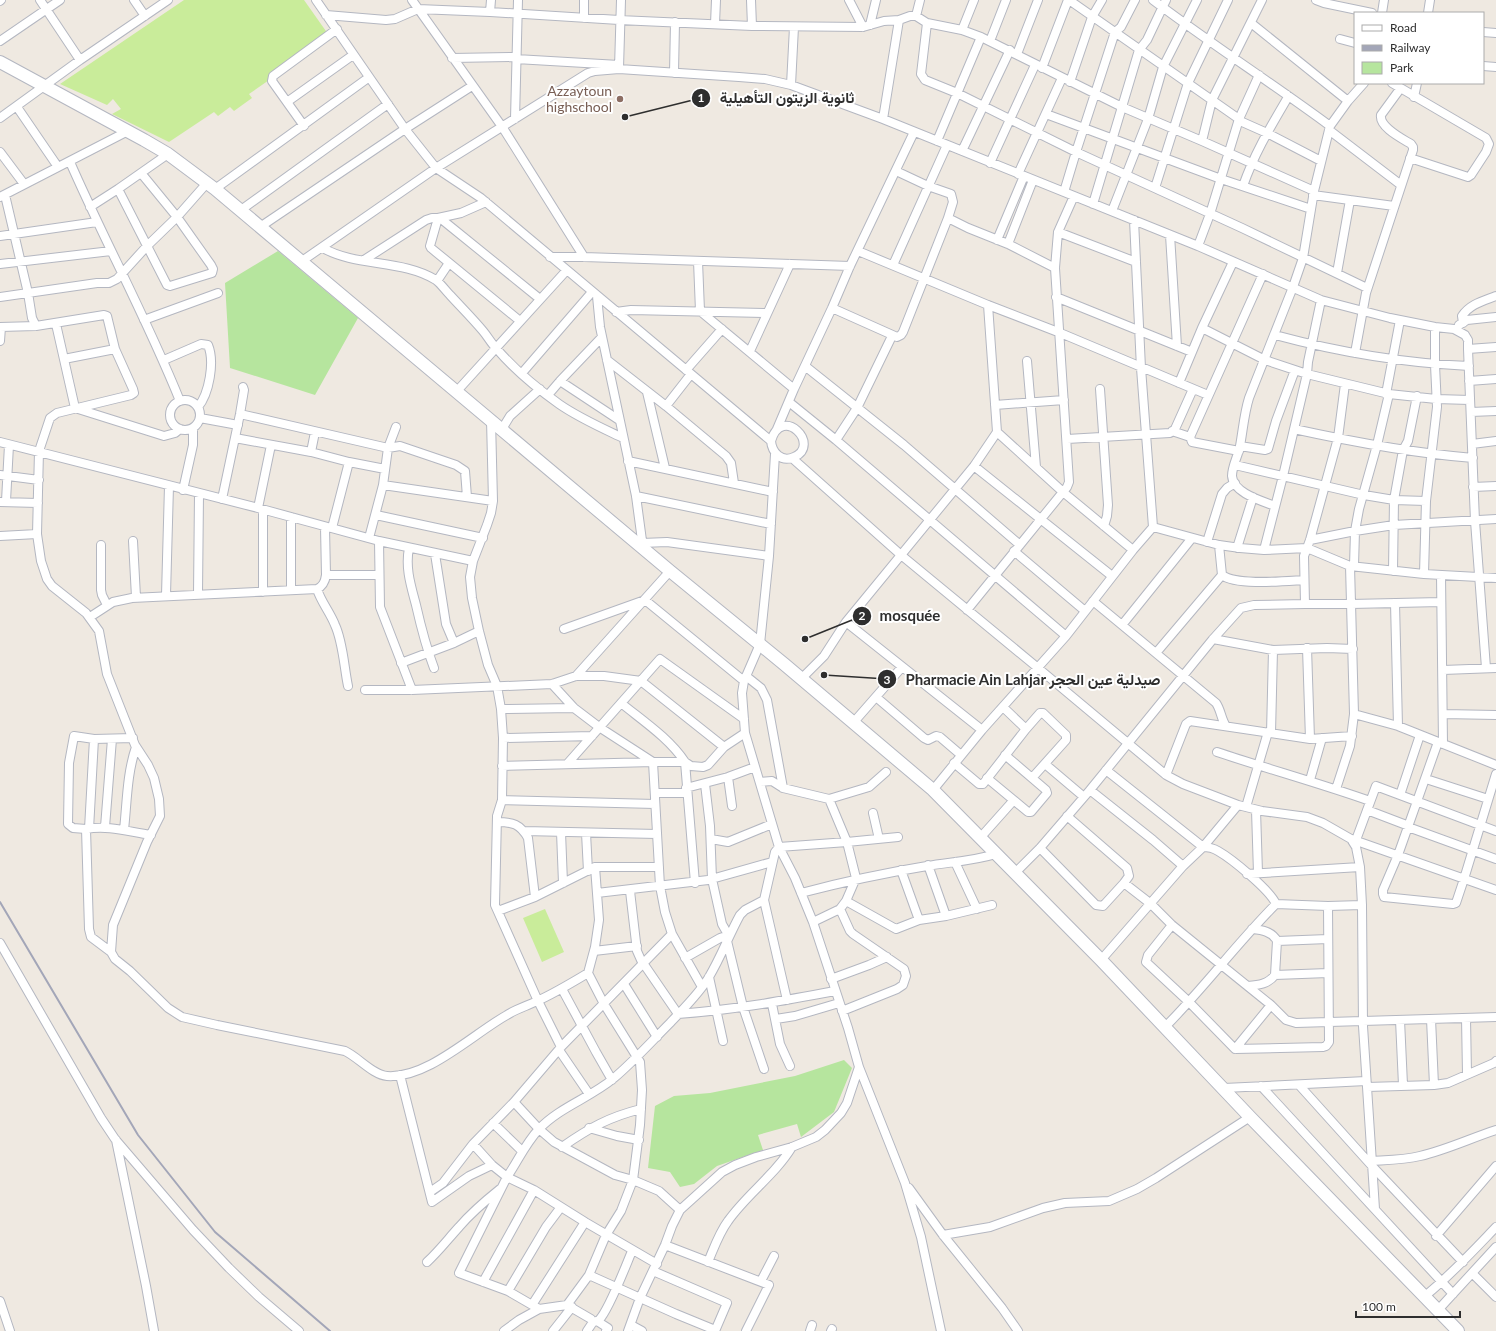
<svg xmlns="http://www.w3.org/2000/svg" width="1496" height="1331" viewBox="0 0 1496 1331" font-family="Lato,Vazirmatn,sans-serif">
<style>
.green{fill:#b6e59e}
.pitch{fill:#c9ec9a}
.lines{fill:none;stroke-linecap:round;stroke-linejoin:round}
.minor-casing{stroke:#b4b7c1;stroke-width:10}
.secondary-casing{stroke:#b4b7c1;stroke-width:14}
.minor{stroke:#fff;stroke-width:8}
.secondary{stroke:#fff;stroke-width:12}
.rail{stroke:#a3a6b8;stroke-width:2}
.education-dot{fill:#8d6e63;stroke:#fff;stroke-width:1.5}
.labels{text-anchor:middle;stroke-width:4;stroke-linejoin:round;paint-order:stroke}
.education-label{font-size:14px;fill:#785e54;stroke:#fff;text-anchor:end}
.leader{fill:none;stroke:#2e2e2e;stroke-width:1.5}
.callout-dot{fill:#2e2e2e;stroke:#fff;stroke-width:1.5}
.mark-label{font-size:12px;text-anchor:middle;font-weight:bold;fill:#fff}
.callout-label{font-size:15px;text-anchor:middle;font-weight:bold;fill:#2e2e2e;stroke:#fff;stroke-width:4;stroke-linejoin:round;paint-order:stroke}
</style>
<rect width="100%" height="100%" fill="#efe9e1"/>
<!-- green -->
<path class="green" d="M278,251L358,318L315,395L230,368L225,283Z
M844,1060L852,1068L834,1112L801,1137L797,1124L758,1135L763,1150L717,1166L694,1184L680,1187L670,1172L648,1168L655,1106L674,1096L710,1093L795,1076Z"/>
<!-- pitch -->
<path class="pitch" d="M184,0H304L328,34L270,73L272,78L249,94L252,98L234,111L230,107L218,116L214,112L169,142L112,114L121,109L113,99L107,105L60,84Z
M545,909L564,952L542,962L523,918Z"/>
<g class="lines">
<defs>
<path id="minor" d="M40,0L80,60
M134,0L145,16
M316,0L405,129L436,168L481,198L771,441C772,452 781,463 794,457C822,445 782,404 771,441
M412,0L503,128L584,257
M751,0L752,26
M849,0L863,27
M1069,0L1239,119L1240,121L1267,133L1321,161
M1153,0C1211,44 1272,83 1330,126L1314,191L1303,258L1293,287L1249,398C1244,414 1243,430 1240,446C1238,456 1232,466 1232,476C1233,493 1262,501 1275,506
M1316,0L1324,3L1372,13
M0,1L1,0
M490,12L491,0
M1382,13L1384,0
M1428,13L1430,0
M326,15L386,20L395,19L418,9L490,12L619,20L752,26L863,27L884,21L899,20L910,16H916L927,23L962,30L981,37L1122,107L1202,141L1314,191
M916,16L920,0
M584,18V0
M927,23L921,74L925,80L957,93L1076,152L1242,228L1367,288
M1251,23L1348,101
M715,24L716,0
M870,25L876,0
M962,30L974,0
M1483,32L1496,33
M1340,39L1355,43
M0,41L60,0
M990,41L1006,0
M1017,54L1038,0
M452,58L516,57
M516,59L619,65
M1483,66L1496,67
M619,68L621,0
M1042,68L1068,0
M674,73L675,22
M1070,82L1092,17L1102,0
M1392,83L1486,138L1489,144L1486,152L1471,175L1468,177L1410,158
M791,85L794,27
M1414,97L1417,83
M287,102L353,55
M17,107L58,167
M1046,114L1221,179L1311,209
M0,118L80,60L168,0
M515,119L518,0
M883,119L899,20
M304,126L272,81L273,76L337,29
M1330,126L1348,101L1364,83
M1329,130L1401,185
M937,141L981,37
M1202,141L1212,100L1262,0
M962,151L1010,50
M0,152L24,184
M70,162C105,242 147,319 180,401
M990,163L1035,65
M1018,174L1062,78
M1243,186C1254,154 1271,126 1288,97L1287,95
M1155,188L1188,83L1228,0
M118,189L167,285L170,286L212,273L213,269L211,265L177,217L141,173
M215,189L368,78
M1064,192L1076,152L1115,32L1121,27L1135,0
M5,195L28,293L32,318L36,326
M1313,195L1394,206
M0,197L128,131
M486,202L461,213L438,218L430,246L431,248L520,321
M1093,204L1139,50L1147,40L1166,0
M90,207L118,189L168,154
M241,210L388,104
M1112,211L1148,119L1163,67L1197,0
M440,218L540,299
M948,218L968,228L1008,244L1055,268
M260,227L405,129L472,86
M1058,232L1136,262
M1170,235L1177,346
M0,236L97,222
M997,240L1024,176
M1008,244L1033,180
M1198,246L1210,214L1239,119L1259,75
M323,248C356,267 402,259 436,280C441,284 446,291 450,295C461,307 473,319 483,331C488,337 491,343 496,348C513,368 538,389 559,404C579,418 602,428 623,438
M858,251L988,305L1058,332L1208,395
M550,257H584L850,266
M364,260L426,220L432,218H438
M302,261L436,168L588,73L595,71L619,69L739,77L765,79L791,85L883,119L1198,246L1321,300L1390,318L1435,327L1454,329L1465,335L1468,340V349L1475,521L1486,668
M698,261L700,311L794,389
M0,264L111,251
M893,265L947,145
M1337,273L1350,200
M437,281L449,263
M597,296L600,327L636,496L643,548
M0,297L97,283H109L117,279L147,246L177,217L207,183
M1056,297L1192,352
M832,308L897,337L901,335L903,332L948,218L953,202L951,194L928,186L896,171
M616,312L631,310L767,313
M144,320L218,293
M1463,323L1462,316C1470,304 1483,301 1496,296
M56,324L75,408L164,436L175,433L180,429
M1459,325L1467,320L1496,317
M0,327L36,326L104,315L107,316L115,349L133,389L134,393L131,395L57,413L50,418L39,451L37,534L41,561L47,579L52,586L86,613L99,631L107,674L135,745L148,765L154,778L159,799L160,816L147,842L113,925L111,952L115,959L130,971L168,1008L182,1017L217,1025L345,1051C358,1057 373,1075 387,1076C427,1079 473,1034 507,1015C516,1009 527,1006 537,1001C555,993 571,983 588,973
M1202,328L1265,360L1307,374L1389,394L1436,399L1470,400
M1275,335C1338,352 1403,363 1469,366
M0,341L1,327
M1468,349L1496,347
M750,351L790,264
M1355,353L1366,293L1413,150V147L1411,144C1401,138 1379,127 1381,115L1400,89
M64,359L115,349
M164,360L201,344L208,345C215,362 209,394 198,407
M607,360L666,406L726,456L731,463L734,483
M1027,361L1036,467
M805,366L904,445L1020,545
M686,370L722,329
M522,373L592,292
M560,381L619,420
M1469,381L1496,379
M1179,383L1202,328L1233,262
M1100,389L1108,505L1107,516L1104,526
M457,391L566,271
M647,392L665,468
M1386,394L1400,320
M548,395L560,381L602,337
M170 415a15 15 0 1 1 30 0a15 15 0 1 1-30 0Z
M789,402L836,440L1066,636
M995,405L1064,400
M666,406L691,374
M1471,412L1496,411
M240,414L388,448L400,446L456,465L465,471L467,497
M200,418L238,425
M491,420L493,501L491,513L487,525L473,561L470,577L472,598L479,631L488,665L497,686L501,709L503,738L502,800L497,816L495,905L538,1001L561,1047
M502,429L510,416L540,389
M777,429L794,389L832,308L850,266L914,132
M1294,429C1353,442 1412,453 1473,458
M1172,431L1190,437
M997,432L1063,492L1133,550
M235,438L311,452L349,462L385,469
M1067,439L1170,433L1175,429L1193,389
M836,440L857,408L892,336
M0,442L258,508L379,541L473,561
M1472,444L1496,441
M1240,446L1265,450L1268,449L1276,421L1295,370
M1239,451L1192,442L1190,437L1263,274
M311,452L315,432
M775,454L769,556L760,644L744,681L742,693L745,733L779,847L795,878L813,922L848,1028L859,1067L905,1183L921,1237L941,1331
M792,458L901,555L1038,668L1166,775L1183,784L1238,805L1262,811L1307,817L1323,823L1351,839L1496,890
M628,461L773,492
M1235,465L1364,495L1394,500L1426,501
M974,466L1112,576
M0,475L39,480
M383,485L493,501
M1473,487L1496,486
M183,490L193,445V428
M636,496L771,524
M222,499L240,414L244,390L243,387
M6,501L9,445
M0,502L38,503
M258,508L271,445
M376,515L483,538
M291,517V590
M1153,527L1219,545L1240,548L1264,550L1307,548L1350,566L1424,574L1496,578
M332,528L349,462
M0,536L37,534
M369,538L383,485L388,448L396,427
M1310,540L1355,531L1394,525L1496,519
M133,541L136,597
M379,541L380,607L412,690
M1207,542L1222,494L1227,488L1235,483
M642,543L667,542L769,556
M101,545V590L102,595L107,605
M409,548C405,568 411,586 416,605C421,627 426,647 434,668
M1237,548L1253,497
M1264,550L1283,476L1307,374L1308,362L1321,300
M1014,551L1085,611
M435,554L446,624L454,643
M1354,566L1355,531L1359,509L1377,445L1389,394
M1393,571L1394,500L1403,450L1408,441L1417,396
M1424,574L1426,501L1437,407L1435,365V327
M326,575H379
M1222,575C1236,586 1286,581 1304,580
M1441,575L1443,744
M317,589C321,602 330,612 335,625C343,642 344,667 348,686
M263,592V510
M198,594L199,494
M166,595L169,486
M1093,601L1216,703C1221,710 1221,719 1226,726
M1395,603L1398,726
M1305,604L1304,556L1310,540L1338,438L1345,384
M967,610L1067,487L1069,482L1055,268L1058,232L1074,196
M90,617L113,602L132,598L317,589C323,586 325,582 326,575L325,527
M846,622L982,730
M1122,625L1192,538
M564,629L645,600L744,681
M1213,639L1273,650L1327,648L1353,649
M1307,648L1310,739
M1156,653L1222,575L1219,545
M401,663L454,643L479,631
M1443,670L1496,668
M576,676L670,571
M746,676L761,688L767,700L783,788
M801,679L824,656L846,622L974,466L997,432L988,305
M552,684L574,708L599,727L653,762L660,886L665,912L672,934L702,987
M365,690H412L552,684L576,676H604L641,681L724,747
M876,697L924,738L928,740L936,736L940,737L961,755
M621,703C643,721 669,738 685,762L695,883
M501,709L574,708
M1354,714L1398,726L1496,765
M1443,714L1496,715
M853,723L902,667
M1271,733L1273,650
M503,738L592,736
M1438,742L1398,855L1383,890V894L1384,897L1453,904L1456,903L1464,879L1496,774
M1217,752C1268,769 1319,783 1370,801
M1005,755L1032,778L1066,740V735L1043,713H1040L1026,729
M568,763L660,659L744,719
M954,763L979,784H983L1026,729L1003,707
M1045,764L1084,797
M502,766L653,762H685L691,766L703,767L708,765L724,747L745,733
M1106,770L1203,847C1208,847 1213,848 1218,851C1232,859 1270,890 1276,904
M1166,775L1186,724L1190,721L1310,739L1352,736
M728,777L732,806
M987,778L1028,812H1031L1047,793L1046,790L1032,778
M1426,779L1488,799
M1310,780L1322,738
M760,782L772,781L783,788L829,799L847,842L856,878L846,901L840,909L813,922
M705,784L710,826L712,879L722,924L726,931L730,933
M686,788L728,777L755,767
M1336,789L1350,746L1354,714L1350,566
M933,790L982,730L1066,636L1133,550L1153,527L1141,368L1134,220
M1090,790L1153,840L1183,866
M656,793H686
M1400,795L1420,735
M829,799L869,787L886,772
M502,800L655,804
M1246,807L1268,732
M1256,810L1258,873
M1367,810L1409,826
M873,813L879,839
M497,822C513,822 520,824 528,838L535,897
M105,827L112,739
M1408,827L1496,859
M86,829L73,828L68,824L69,763L74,736L94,739L133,738
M89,829L94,739
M124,830C127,802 127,773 136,747
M524,831L657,834
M561,832L563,883
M586,833L588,871
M980,838L1013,801
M711,839L728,842L772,824
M1351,839L1356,847L1360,867L1362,905L1363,1026L1375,1209
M1356,840L1376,786L1496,831
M1040,848L1096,905L1103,906L1124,883L1129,876L1127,868L1067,816
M955,862L977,909
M928,865L946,916
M901,870L919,920
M1015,873L1040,848L1090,790L1213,639L1241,608L1254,605L1305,604H1351L1441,602
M1247,874L1360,867
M1124,883L1151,904L1172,925L1271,1005L1286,1020L1296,1023L1496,1017
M630,891L637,951L641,960L678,1014C732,1010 782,1001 835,991
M597,893L708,880L772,862
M801,893C843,882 884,873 927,866C950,862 973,861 996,854
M846,901L896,929L919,920L946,916L992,905
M840,909L850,931L853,934L904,969L906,976L903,985L897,989L842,1011
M498,911L535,897L595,867H659
M1172,925L1148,955L1146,962L1189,1002L1235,1049L1323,1047L1326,1046L1329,1042L1328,906
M1277,941L1328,939
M0,943L101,1118L115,1139L193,1230L229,1268L259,1297L299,1331
M594,951L637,946
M111,952L91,937L89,929L86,829C109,825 129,832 151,835
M685,958L720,938L723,937L727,941L743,1007L764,1069
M1101,960L1183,866L1203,847L1238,805
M1275,975L1328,973
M709,977L723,1041
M831,979L869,965L887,957
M624,984L657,1037
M1248,986C1259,985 1268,984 1275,975L1277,941C1272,931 1261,930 1252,929
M562,989L596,1052L612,1080
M787,1000L764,900L775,852L779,847L847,842L898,837
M772,1004L780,1044L790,1066
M1466,1018L1467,1074
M776,1019L795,1016L839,1003
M1431,1019L1434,1085
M1400,1020L1403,1085
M1165,1027C1204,988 1237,943 1276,904L1328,906L1362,905
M1235,1049L1271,1005
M559,1050L589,1094
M400,1075L432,1202L469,1176L492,1165
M1299,1085L1372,1166L1463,1262
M1261,1086L1453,1294
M1367,1087L1434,1085L1448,1083L1494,1063L1496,1061
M1224,1088L1366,1081
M514,1102L539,1129L554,1142L615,1175L633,1180L659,1191L680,1210
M493,1123L522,1151
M589,1128L617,1136L639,1140
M116,1140L146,1286L154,1331
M473,1144L492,1165L507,1177L534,1190L585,1222L657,1264
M562,1147C589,1128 609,1117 641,1109
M1371,1161C1388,1160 1404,1160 1420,1156C1446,1150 1471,1138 1496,1130
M909,1188L943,1235L1002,1308L1018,1331
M430,1192L443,1183L473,1144L514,1102L561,1047L672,934
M943,1235L990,1227L1043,1208L1065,1203L1109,1201L1137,1189L1156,1178L1250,1117
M1436,1236L1496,1166
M665,1245L769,1285L746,1331
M427,1262C439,1251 448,1239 459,1227C471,1213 485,1201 500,1189
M708,1262C714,1248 719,1233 728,1221C747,1194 775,1175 792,1147
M653,1271L727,1303L715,1331
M1472,1273L1496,1297
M589,1275L676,1314L715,1330
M761,1281L774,1256
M483,1282L534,1190
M508,1291L546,1227L561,1207
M1425,1296C1451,1275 1473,1251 1496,1227
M0,1301L10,1331
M532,1305L585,1222
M567,1305L589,1275L606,1235L621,1211L633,1180L640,1125L642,1090L640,1062L604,1004L588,973L595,947L599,920L595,867
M539,1309L508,1291L459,1273L507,1177C518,1161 525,1144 539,1129C560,1107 590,1098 614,1078C634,1061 651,1042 670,1023C683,1009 699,994 709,977C721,957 729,935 740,915L745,910L764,900
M1438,1310L1496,1247
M597,1321L608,1328L606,1331
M593,1322C596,1321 597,1322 599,1320C609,1310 626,1265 632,1251
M631,1325L642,1331
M504,1331L519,1320L539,1309L567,1305L591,1319L593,1322L587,1331
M553,1331L572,1307
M628,1331L640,1298L665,1245L672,1226L680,1210L722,1172L735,1165L756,1157L792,1147L816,1137L825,1130L841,1113L847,1103L859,1067
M810,1331L812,1325
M831,1331L832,1329"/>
<path id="secondary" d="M0,62L144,140L168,154L215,189L670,571L784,664L933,790L1101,960L1250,1117L1458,1331"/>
</defs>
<!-- minor casing -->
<use href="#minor" class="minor-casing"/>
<!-- secondary casing -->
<use href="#secondary" class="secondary-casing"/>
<!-- minor -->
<use href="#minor" class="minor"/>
<!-- secondary -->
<use href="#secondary" class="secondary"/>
<!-- rail -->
<path class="rail" d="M0,902L138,1135L215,1232L330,1331"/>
</g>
<!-- markers -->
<circle class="education-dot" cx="620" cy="99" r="4"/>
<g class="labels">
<!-- education labels -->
<g class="education-label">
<text x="612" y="96">Azzaytoun<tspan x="612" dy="16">highschool</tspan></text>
</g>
</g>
<!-- callouts -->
<path class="leader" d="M625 117L701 98M805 639L862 616M824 675L887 679"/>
<g class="callout-dot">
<circle cx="625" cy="117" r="4"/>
<circle cx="805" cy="639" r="4"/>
<circle cx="824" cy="675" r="4"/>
<circle cx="701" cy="98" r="10"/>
<circle cx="862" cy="616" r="10"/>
<circle cx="887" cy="679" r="10"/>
</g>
<g class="mark-label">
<text x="701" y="102">1</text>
<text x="862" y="620">2</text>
<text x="887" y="684">3</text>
</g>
<g class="callout-label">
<text x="787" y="103">ثانوية الزيتون التأهيلية</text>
<text x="910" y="621">mosquée</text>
<text x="1033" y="685">Pharmacie Ain Lahjar صيدلية عين الحجر</text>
</g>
<!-- legend -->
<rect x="1354" y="12" width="130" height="72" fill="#ffffff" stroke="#ababab"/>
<rect x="1362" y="25" width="20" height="6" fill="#ffffff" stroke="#ababab"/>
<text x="1390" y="32" font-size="12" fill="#2e2e2e">Road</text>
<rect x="1362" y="45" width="20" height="6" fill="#a3a6b8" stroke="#ababab"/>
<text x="1390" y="52" font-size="12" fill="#2e2e2e">Railway</text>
<rect x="1362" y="62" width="20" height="12" fill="#b6e59e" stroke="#ababab"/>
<text x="1390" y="72" font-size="12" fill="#2e2e2e">Park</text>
<!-- scale -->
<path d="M1356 1311v6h104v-6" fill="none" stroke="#2e2e2e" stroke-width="2"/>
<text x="1362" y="1311" font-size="12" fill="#2e2e2e" stroke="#ffffff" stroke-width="3" paint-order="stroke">100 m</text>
</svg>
